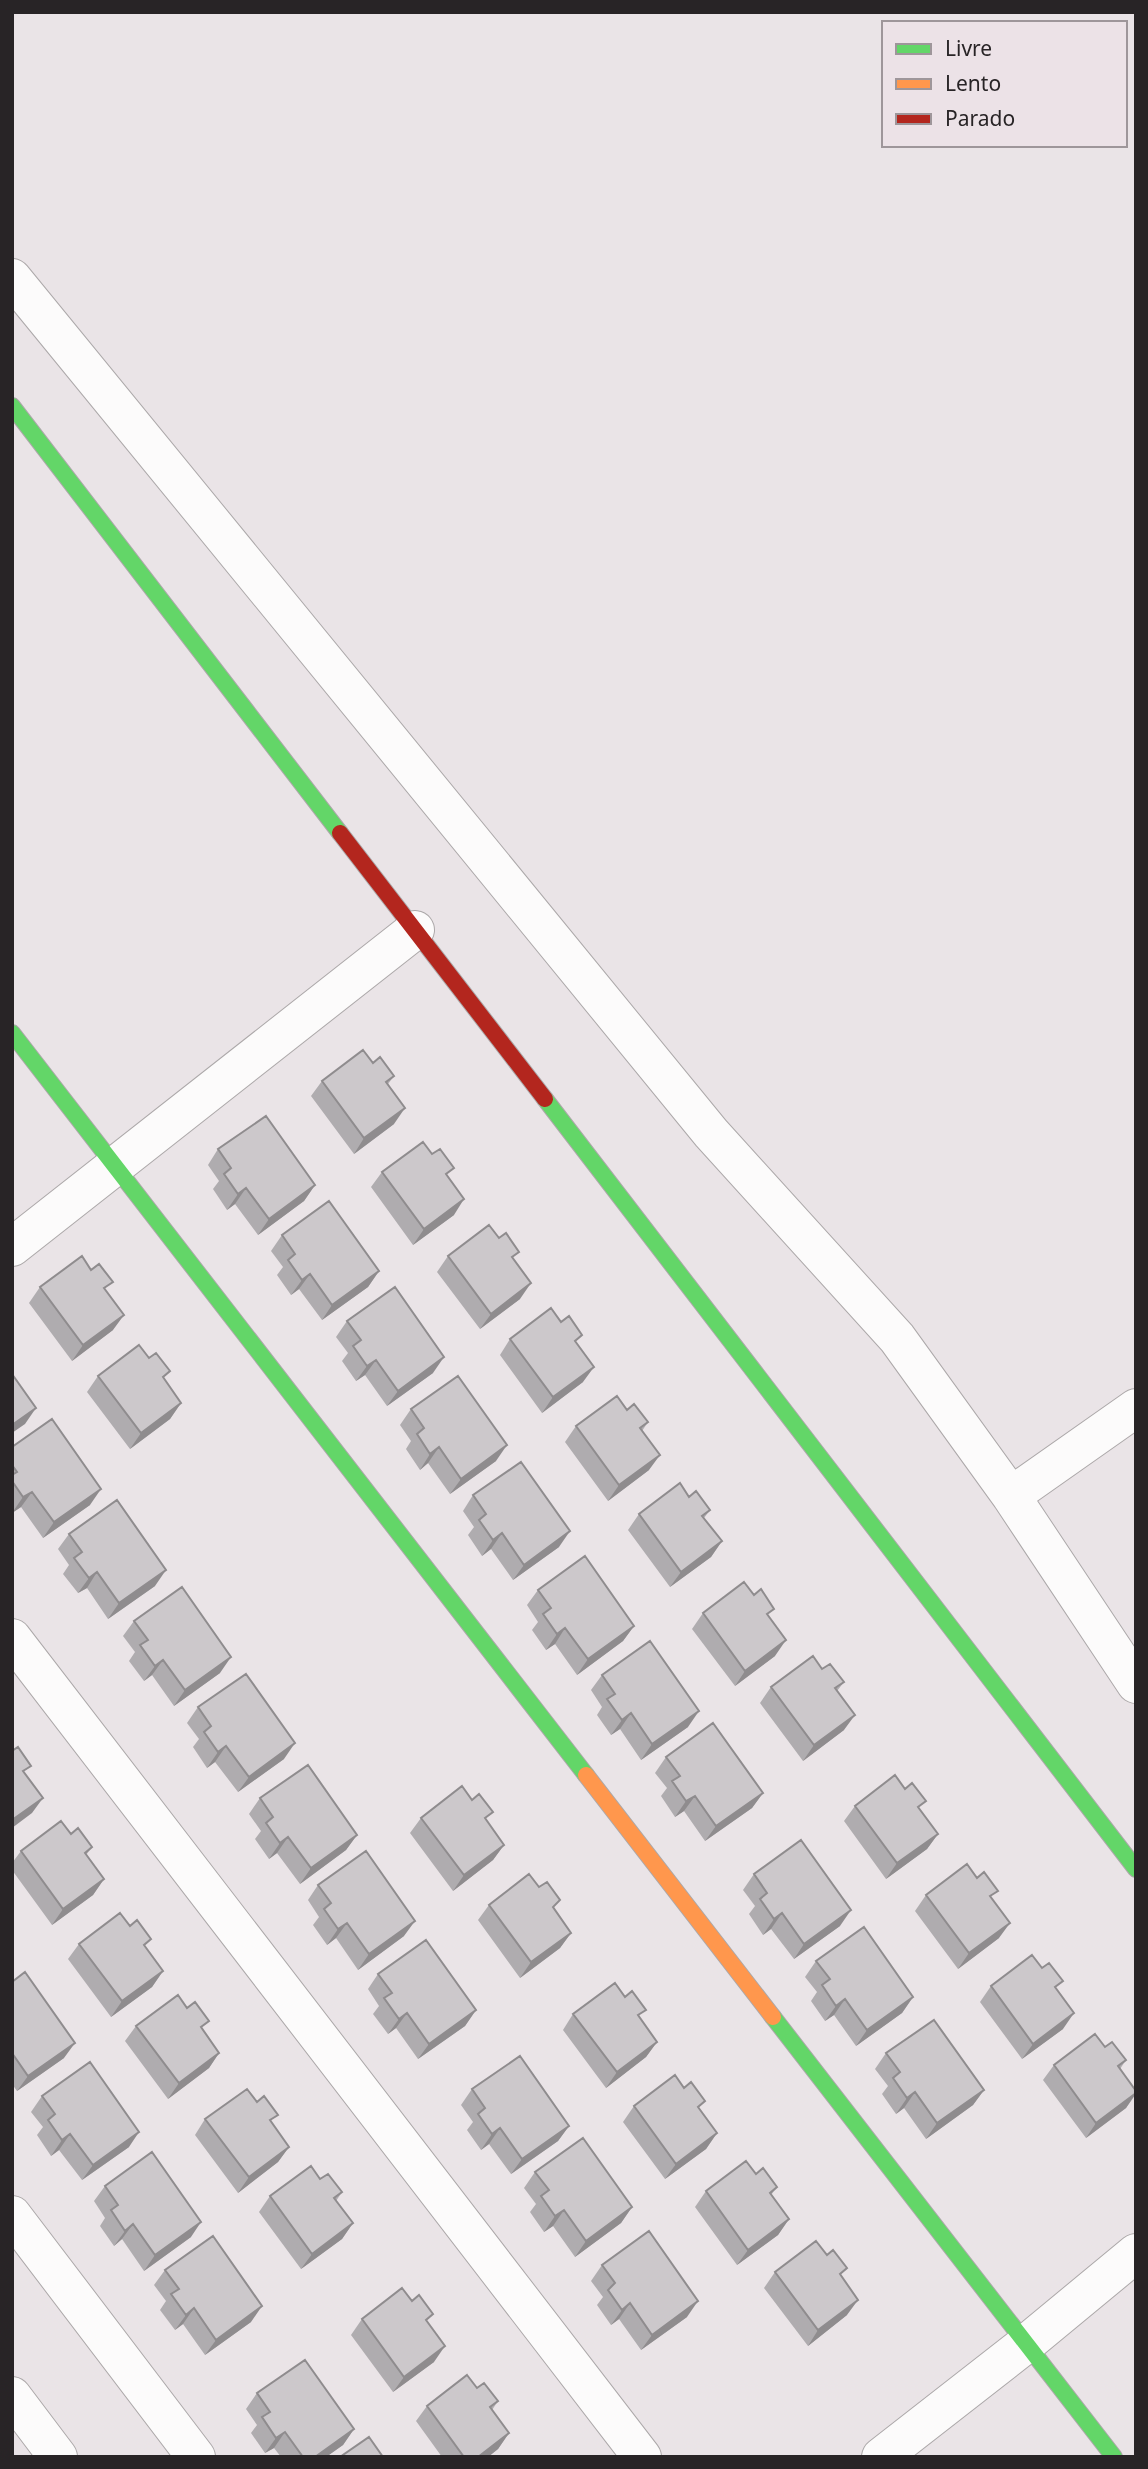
<svg xmlns="http://www.w3.org/2000/svg" width="1148" height="2469" viewBox="0 0 1148 2469" font-family="'Noto Sans',sans-serif">
<style>
.lines{fill:none;stroke-linecap:round;stroke-linejoin:round}
.street-casing{stroke:#aca8a9;stroke-width:40}
.fast-casing{stroke:#aca8a9;stroke-width:18}
.slow-casing{stroke:#aca8a9;stroke-width:18}
.jam-casing{stroke:#aca8a9;stroke-width:18}
.street{stroke:#fcfbfb;stroke-width:38}
.fast{stroke:#63d668;stroke-width:16}
.slow{stroke:#ff974d;stroke-width:16}
.jam{stroke:#b3261e;stroke-width:16}
.wall{fill:#afacaf}
.shaded-wall{fill:#8f8c8e}
.building{fill:#ccc8cb;stroke:#8f8c8e;stroke-width:2}
</style>
<rect width="100%" height="100%" fill="#eae4e7"/>
<g class="lines">
<defs>
<path id="street" d="M12,278L711,1133L897,1338L1011,1496L1136,1684
M12,1247L415,930
M1011,1496L1136,1408
M12,1638L642,2457
M12,2215L196,2457
M12,2396L58,2457
M881,2457L1027,2343L1136,2253"/>
<path id="fast" d="M12,406L340,833
M12,1033L586,1775
M545,1099L1136,1869
M773,2017L1114,2457"/>
<path id="slow" d="M586,1775L773,2017"/>
<path id="jam" d="M340,833L545,1099"/>
</defs>
<!-- street casing -->
<use href="#street" class="street-casing"/>
<!-- fast casing -->
<use href="#fast" class="fast-casing"/>
<!-- slow casing -->
<use href="#slow" class="slow-casing"/>
<!-- jam casing -->
<use href="#jam" class="jam-casing"/>
<!-- street -->
<use href="#street" class="street"/>
<!-- fast -->
<use href="#fast" class="fast"/>
<!-- slow -->
<use href="#slow" class="slow"/>
<!-- jam -->
<use href="#jam" class="jam"/>
</g>
<!-- wall -->
<path class="wall" d="M373,1063L394,1076L388,1084L394,1124L354,1154L311,1096L322,1081Z
M218,1149L315,1185L304,1201L258,1235L235,1204L227,1210L213,1189L219,1181L208,1165Z
M382,1172L448,1176L454,1215L413,1245L371,1187Z
M282,1235L379,1271L368,1287L322,1320L299,1289L291,1295L277,1275L283,1267L271,1251Z
M448,1256L514,1260L520,1299L480,1329L437,1272Z
M40,1287L106,1291L113,1330L72,1361L29,1303Z
M347,1321L433,1373L387,1406L365,1375L356,1381L342,1361L348,1353L336,1337Z
M510,1339L576,1343L583,1382L542,1413L500,1355Z
M98,1376L164,1379L181,1403L170,1419L130,1449L87,1392Z
M411,1409L496,1461L450,1494L428,1463L420,1470L406,1449L411,1441L400,1425Z
M627,1410L648,1422L642,1431L649,1470L608,1501L565,1442L576,1426Z
M12,1447L90,1505L43,1538L21,1507L12,1513Z
M473,1495L559,1547L513,1580L491,1549L482,1556L468,1535L474,1527L463,1511Z
M689,1497L710,1510L704,1518L722,1541L711,1557L670,1587L628,1530L639,1514Z
M69,1534L155,1586L108,1619L87,1588L78,1593L63,1574L69,1565L58,1549Z
M538,1590L634,1626L623,1641L577,1675L555,1644L546,1650L532,1630L538,1622L527,1605Z
M754,1595L769,1617L775,1656L735,1686L692,1629L703,1613Z
M134,1621L220,1673L174,1706L152,1675L144,1681L129,1661L135,1652L123,1636Z
M822,1669L844,1682L837,1691L844,1730L803,1761L760,1703L771,1687Z
M602,1675L688,1727L641,1760L620,1729L611,1735L597,1715L602,1707L591,1690Z
M198,1707L284,1759L238,1792L215,1762L207,1768L193,1747L199,1739L187,1723Z
M666,1757L763,1793L752,1808L705,1841L684,1811L675,1817L661,1796L667,1788L655,1773Z
M260,1798L357,1835L346,1850L300,1884L277,1853L269,1859L255,1839L261,1831L249,1814Z
M855,1806L920,1810L938,1834L927,1849L886,1879L844,1821Z
M421,1818L487,1821L504,1845L493,1860L453,1891L410,1833Z
M71,1834L92,1847L86,1855L104,1879L93,1895L52,1925L12,1870V1863L21,1851Z
M754,1874L840,1926L794,1959L771,1929L763,1935L749,1914L755,1906L743,1890Z
M318,1885L404,1936L358,1970L336,1938L327,1945L313,1925L319,1917L308,1900Z
M926,1895L992,1899L999,1938L958,1969L915,1911Z
M489,1905L554,1909L571,1933L560,1948L520,1978L478,1920Z
M79,1944L145,1947L163,1971L152,1987L111,2017L68,1959Z
M816,1961L913,1997L902,2013L856,2046L834,2015L825,2021L811,2001L817,1992L805,1977Z
M378,1974L476,2010L465,2026L418,2059L396,2028L388,2034L373,2014L379,2006L368,1989Z
M12,1982L64,2058L17,2091L12,2084Z
M991,1986L1057,1990L1063,2029L1022,2059L980,2002Z
M187,2008L219,2053L209,2068L168,2099L125,2041L136,2026Z
M573,2014L640,2018L657,2042L646,2057L606,2088L563,2030Z
M1105,2047L1126,2060L1120,2069L1136,2091V2094L1126,2108L1086,2138L1043,2080L1054,2065Z
M886,2053L984,2090L973,2105L926,2139L904,2108L896,2114L882,2094L888,2086L875,2069Z
M472,2089L569,2126L558,2141L511,2174L489,2144L481,2150L467,2130L473,2122L461,2105Z
M42,2096L129,2147L82,2180L59,2150L51,2156L37,2135L43,2127L31,2112Z
M634,2106L699,2109L717,2133L706,2149L665,2179L623,2122Z
M205,2119L272,2123L289,2147L278,2162L238,2193L195,2135Z
M535,2172L632,2207L621,2223L575,2257L553,2226L544,2232L530,2212L536,2204L524,2188Z
M756,2174L777,2187L771,2195L789,2219L778,2235L737,2265L695,2207L706,2191Z
M320,2179L342,2192L336,2201L353,2223L342,2239L301,2269L259,2212L270,2196Z
M105,2186L191,2237L144,2271L122,2239L114,2246L100,2226L105,2218L94,2201Z
M827,2255L842,2277L847,2315L808,2346L764,2288L775,2272Z
M602,2265L687,2317L641,2350L619,2319L611,2325L597,2305L603,2297L591,2281Z
M165,2270L251,2322L205,2355L183,2324L175,2330L160,2310L166,2301L154,2285Z
M362,2319L427,2322L434,2362L393,2392L351,2335Z
M477,2388L498,2401L492,2410L509,2433L498,2449L488,2457H442L416,2421L427,2406Z
M257,2393L354,2429L343,2445L326,2457H281L274,2448L265,2453L251,2433L257,2425L246,2409Z"/>
<!-- shaded-wall -->
<path class="shaded-wall" d="M405,1108L394,1124L354,1154L364,1138Z
M315,1185L304,1201L258,1235L269,1219Z
M246,1188L235,1204L227,1210L238,1194Z
M464,1199L454,1215L413,1245L424,1229Z
M379,1271L368,1287L322,1320L332,1305Z
M310,1274L299,1289L291,1295L302,1280Z
M531,1283L520,1299L480,1329L491,1314Z
M124,1315L113,1330L72,1361L83,1345Z
M444,1357L433,1373L387,1406L398,1391Z
M376,1360L365,1375L356,1381L367,1366Z
M594,1367L583,1382L542,1413L553,1397Z
M181,1403L170,1419L130,1449L141,1433Z
M36,1408L25,1424L12,1433V1425Z
M507,1445L496,1461L450,1494L461,1479Z
M439,1447L428,1463L420,1470L430,1454Z
M660,1455L649,1470L608,1501L619,1485Z
M101,1489L90,1505L43,1538L54,1522Z
M32,1492L21,1507L12,1513L23,1497Z
M570,1531L559,1547L513,1580L524,1565Z
M502,1533L491,1549L482,1556L493,1540Z
M722,1541L711,1557L670,1587L681,1572Z
M166,1570L155,1586L108,1619L119,1603Z
M97,1572L87,1588L78,1593L89,1578Z
M634,1626L623,1641L577,1675L588,1659Z
M565,1628L555,1644L546,1650L557,1634Z
M786,1640L775,1656L735,1686L745,1671Z
M231,1657L220,1673L174,1706L185,1690Z
M163,1660L152,1675L144,1681L155,1666Z
M699,1711L688,1727L641,1760L652,1744Z
M631,1713L620,1729L611,1735L622,1720Z
M855,1715L844,1730L803,1761L814,1745Z
M295,1743L284,1759L238,1792L249,1777Z
M226,1746L215,1762L207,1768L218,1752Z
M763,1793L752,1808L705,1841L716,1826Z
M695,1796L684,1811L675,1817L686,1801Z
M43,1798L32,1813L12,1828V1820Z
M938,1834L927,1849L886,1879L897,1863Z
M357,1835L346,1850L300,1884L311,1868Z
M288,1837L277,1853L269,1859L280,1843Z
M504,1845L493,1860L453,1891L464,1875Z
M104,1879L93,1895L52,1925L63,1909Z
M851,1910L840,1926L794,1959L804,1944Z
M782,1913L771,1929L763,1935L774,1919Z
M415,1921L404,1936L358,1970L369,1954Z
M347,1923L336,1938L327,1945L338,1929Z
M1010,1923L999,1938L958,1969L969,1953Z
M571,1933L560,1948L520,1978L531,1962Z
M163,1971L152,1987L111,2017L122,2001Z
M913,1997L902,2013L856,2046L867,2030Z
M845,1999L834,2015L825,2021L836,2006Z
M476,2010L465,2026L418,2059L429,2044Z
M407,2013L396,2028L388,2034L399,2019Z
M1074,2013L1063,2029L1022,2059L1033,2044Z
M657,2042L646,2057L606,2088L617,2072Z
M75,2043L64,2058L17,2091L28,2076Z
M219,2053L209,2068L168,2099L179,2083Z
M984,2090L973,2105L926,2139L937,2123Z
M915,2092L904,2108L896,2114L907,2098Z
M1136,2093L1126,2108L1086,2138L1096,2123Z
M569,2126L558,2141L511,2174L522,2159Z
M500,2128L489,2144L481,2150L492,2134Z
M139,2132L129,2147L82,2180L93,2165Z
M717,2133L706,2149L665,2179L676,2164Z
M70,2134L59,2150L51,2156L62,2140Z
M289,2147L278,2162L238,2193L249,2177Z
M632,2207L621,2223L575,2257L586,2241Z
M564,2210L553,2226L544,2232L555,2216Z
M789,2219L778,2235L737,2265L748,2250Z
M201,2222L191,2237L144,2271L155,2255Z
M353,2223L342,2239L301,2269L312,2254Z
M133,2224L122,2239L114,2246L125,2231Z
M858,2300L847,2315L808,2346L818,2330Z
M698,2301L687,2317L641,2350L652,2335Z
M630,2303L619,2319L611,2325L622,2310Z
M262,2306L251,2322L205,2355L216,2340Z
M194,2308L183,2324L175,2330L186,2315Z
M445,2346L434,2362L393,2392L404,2377Z
M354,2429L343,2445L326,2457H315Z
M285,2432L274,2448L265,2453L276,2438Z
M509,2433L498,2449L488,2457H478Z"/>
<!-- building -->
<path class="building" d="M363,1050L373,1063L380,1057L394,1076L386,1082L405,1108L364,1138L322,1081Z
M266,1116L315,1185L269,1219L246,1188L238,1194L224,1174L231,1168L218,1149Z
M423,1142L432,1154L440,1149L454,1168L446,1174L464,1199L424,1229L382,1172Z
M329,1201L379,1271L332,1305L310,1274L302,1280L288,1260L295,1254L282,1235Z
M489,1225L499,1238L506,1233L519,1252L512,1257L531,1283L491,1314L448,1256Z
M82,1256L91,1270L99,1264L113,1282L104,1288L124,1315L83,1345L40,1287Z
M395,1287L444,1357L398,1391L376,1360L367,1366L353,1346L361,1340L347,1321Z
M551,1308L561,1322L569,1316L582,1335L575,1341L594,1367L553,1397L510,1339Z
M139,1345L149,1358L156,1353L170,1371L163,1377L181,1403L141,1433L98,1376Z
M12,1374L36,1408L12,1425Z
M458,1376L507,1445L461,1479L439,1447L430,1454L417,1434L424,1428L411,1409Z
M617,1396L627,1410L634,1404L648,1422L640,1428L660,1455L619,1485L576,1426Z
M52,1419L101,1489L54,1522L32,1492L23,1497L12,1481V1475L17,1472L12,1465V1447Z
M521,1462L570,1531L524,1565L502,1533L493,1540L479,1520L486,1514L473,1495Z
M680,1483L689,1497L696,1491L710,1510L702,1516L722,1541L681,1572L639,1514Z
M117,1500L166,1570L119,1603L97,1572L89,1578L74,1558L82,1552L69,1534Z
M585,1556L634,1626L588,1659L565,1628L557,1634L543,1614L551,1608L538,1590Z
M744,1582L754,1595L761,1589L774,1609L767,1614L786,1640L745,1671L703,1613Z
M182,1587L231,1657L185,1690L163,1660L155,1666L140,1645L148,1640L134,1621Z
M650,1641L699,1711L652,1744L631,1713L622,1720L607,1699L615,1694L602,1675Z
M813,1656L822,1669L830,1664L844,1682L835,1688L855,1715L814,1745L771,1687Z
M246,1674L295,1743L249,1777L226,1746L218,1752L204,1732L211,1726L198,1707Z
M713,1723L763,1793L716,1826L695,1796L686,1801L672,1781L680,1776L666,1757Z
M18,1747L31,1766L23,1771L43,1798L12,1820V1751Z
M308,1765L357,1835L311,1868L288,1837L280,1843L266,1823L273,1817L260,1798Z
M895,1775L905,1789L912,1783L926,1801L918,1807L938,1834L897,1863L855,1806Z
M462,1786L472,1800L479,1794L493,1812L485,1818L504,1845L464,1875L421,1818Z
M61,1821L71,1834L78,1828L92,1847L85,1853L104,1879L63,1909L21,1851Z
M801,1840L851,1910L804,1944L782,1913L774,1919L760,1899L767,1893L754,1874Z
M366,1851L415,1921L369,1954L347,1923L338,1929L324,1909L331,1903L318,1885Z
M967,1864L977,1878L984,1872L998,1891L990,1896L1010,1923L969,1953L926,1895Z
M529,1874L539,1887L547,1882L560,1900L553,1907L571,1933L531,1962L489,1905Z
M120,1913L130,1926L137,1920L151,1939L144,1945L163,1971L122,2001L79,1944Z
M864,1927L913,1997L867,2030L845,1999L836,2006L822,1985L830,1979L816,1961Z
M426,1940L476,2010L429,2044L407,2013L399,2019L384,1998L392,1993L378,1974Z
M1032,1955L1042,1968L1049,1963L1063,1981L1055,1987L1074,2013L1033,2044L991,1986Z
M25,1972L75,2043L28,2076L12,2053V1982Z
M615,1983L625,1997L632,1991L646,2010L638,2015L657,2042L617,2072L573,2014Z
M178,1995L187,2008L195,2002L209,2021L201,2027L219,2053L179,2083L136,2026Z
M934,2020L984,2090L937,2123L915,2092L907,2098L893,2078L900,2072L886,2053Z
M1095,2034L1105,2047L1112,2042L1126,2060L1118,2066L1136,2091V2093L1096,2123L1054,2065Z
M520,2056L569,2126L522,2159L500,2128L492,2134L478,2114L485,2108L472,2089Z
M90,2062L139,2132L93,2165L70,2134L62,2140L48,2120L55,2114L42,2096Z
M675,2075L684,2088L691,2082L705,2101L698,2107L717,2133L676,2164L634,2106Z
M247,2089L257,2102L264,2096L278,2115L270,2120L289,2147L249,2177L205,2119Z
M583,2138L632,2207L586,2241L564,2210L555,2216L541,2196L549,2190L535,2172Z
M152,2152L201,2222L155,2255L133,2224L125,2231L111,2210L118,2205L105,2186Z
M746,2161L756,2174L763,2168L777,2187L770,2193L789,2219L748,2250L706,2191Z
M311,2166L320,2179L328,2174L342,2192L334,2198L353,2223L312,2254L270,2196Z
M649,2231L698,2301L652,2335L630,2303L622,2310L608,2290L615,2283L602,2265Z
M213,2236L262,2306L216,2340L194,2308L186,2315L171,2294L179,2289L165,2270Z
M816,2241L827,2255L833,2250L847,2268L840,2274L858,2300L818,2330L775,2272Z
M402,2288L412,2301L419,2295L433,2314L426,2320L445,2346L404,2377L362,2319Z
M305,2360L354,2429L315,2457H303L285,2432L276,2438L262,2417L270,2412L257,2393Z
M467,2375L477,2388L484,2383L498,2401L490,2407L509,2433L478,2457H464L427,2406Z
M369,2437L383,2457H340Z"/>
<!-- border -->
<rect width="1148" height="2469" fill="none" stroke="#282426" stroke-width="28"/>
<!-- legend -->
<rect x="882" y="21" width="245" height="126" fill="#ece2e7" stroke="#9e969a" stroke-width="2"/>
<rect x="896" y="44" width="35" height="10" fill="#63d668" stroke="#9e969a" stroke-width="2"/>
<text x="945" y="56" font-size="21" fill="#282426">Livre</text>
<rect x="896" y="79" width="35" height="10" fill="#ff974d" stroke="#9e969a" stroke-width="2"/>
<text x="945" y="91" font-size="21" fill="#282426">Lento</text>
<rect x="896" y="114" width="35" height="10" fill="#b3261e" stroke="#9e969a" stroke-width="2"/>
<text x="945" y="126" font-size="21" fill="#282426">Parado</text>
</svg>
